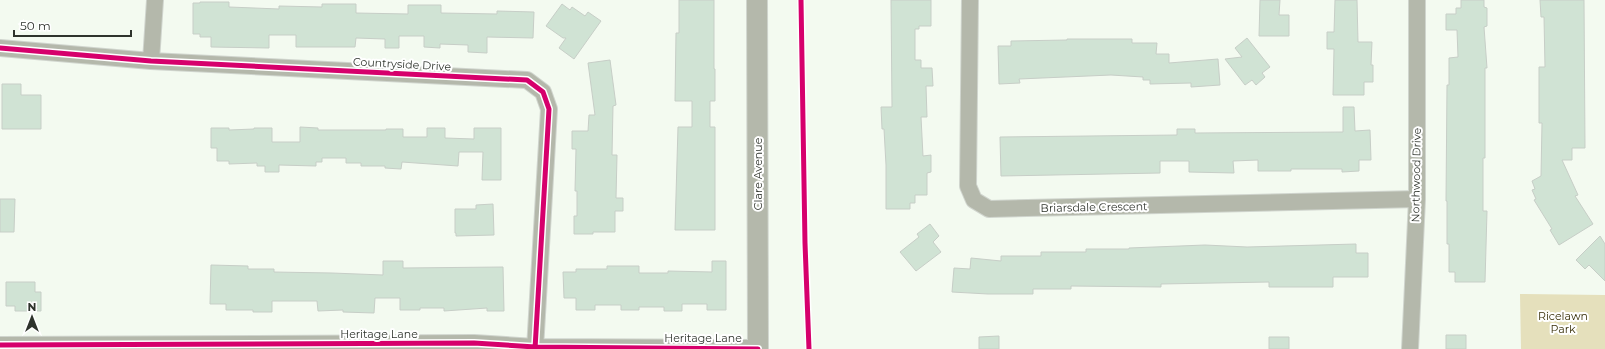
<svg xmlns="http://www.w3.org/2000/svg" width="1605" height="349" viewBox="0 0 1605 349" font-family="Montserrat,sans-serif">
<style>
.green{fill:#e5e0bc}
.building{fill:#d0e3d4;stroke:#c7cec7}
.lines{fill:none;stroke-linecap:round;stroke-linejoin:round}
.minor-casing{stroke:#d0d5ce;stroke-width:18}
.tertiary-casing{stroke:#d0d5ce;stroke-width:22}
.minor{stroke:#b4b8ab;stroke-width:16}
.tertiary{stroke:#b4b8ab;stroke-width:20}
.cycleway-casing{stroke:#fff;stroke-width:8}
.cycleway{stroke:#d6006c;stroke-width:5}
.labels{text-anchor:middle;stroke-width:4;stroke-linejoin:round;paint-order:stroke}
.street-label{font-size:11px;fill:#2e332c;stroke:#fff}
.park-label{font-size:11px;fill:#382f08;stroke:#fff}
</style>
<rect width="100%" height="100%" fill="#f3faf0"/>
<!-- green -->
<path class="green" d="M1520,294L1605,295V349H1521Z"/>
<!-- building -->
<path class="building" d="M679,0H714V69H715V101H710V127H715V230H675L678,127H692V101H675L676,33H679Z
M891,0H931V26H919V29H915V60H921V68H932L933,86H926L927,117H921L923,156L931,155V172L927,173V195H915V203H910V209H886V165L884,129H882L881,107H892Z
M1260,0H1280L1279,15H1289V36H1259Z
M1335,0H1357L1358,42H1372L1371,65H1373V82H1364V95H1333L1334,49H1327V32H1334Z
M1461,0H1484V7L1487,8V26L1484,27L1487,68H1485V158H1483V211H1487L1485,282H1455V272H1449V244H1447V201H1446L1447,85H1449V58L1458,57L1457,30H1446V14H1456V8H1461Z
M1540,0H1584L1585,148H1572V160H1562L1578,195L1575,196L1593,224L1559,245L1550,230L1552,229L1534,200L1536,199L1532,190L1535,189L1532,181L1541,176L1542,123H1539V67H1545L1544,17H1541Z
M200,2H229V7L279,9V6L322,7V4H356V13L408,14V5H441V13L497,14V11L534,12L533,38L487,37V53L468,52V45L440,44V48L424,47V36H399V48H385V39L356,38L355,47H296V35H269V48L211,47V37H200V34H193V3H200Z
M562,4L570,10L572,7L585,16L588,12L601,21L574,59L559,48L566,38H563L546,26Z
M1247,38L1270,67L1262,73L1265,77L1256,85L1252,80L1245,85L1225,59L1242,57L1235,48Z
M1067,39H1132V43H1157L1156,54H1169V63L1218,59L1220,85L1191,87V83L1150,84V80H1143V77L1111,75L1019,79L1020,83L999,84L998,46H1011V41L1067,40Z
M610,60L616,105L613,106L612,155H617L616,198H623V211H615V232H593V234H574V216H577V191H575L576,149H572V131H588L589,115H595L588,63Z
M2,84H21V95H41V129H2Z
M1343,107H1354L1355,131L1370,130L1371,160H1359V171L1342,172V169H1291V171H1258V160L1233,161L1234,173L1189,172V161H1160V173L1001,176L1000,137L1177,135V129H1195V133L1343,132Z
M300,127L318,128V130H386V129H403V137H427V128H445V138L474,139V128H501V180H482L483,152H459L458,166L402,162L401,169L385,168V166H361V163H346V158H322V162H316V166L279,165V172H265V166H257V163L229,164V161H217V148H211V128H229V130L254,129V128H272V142H300Z
M0,199H15L14,232H0Z
M493,204L494,235L456,236V233H455V209H476V205Z
M930,224L939,236L933,242L941,252L916,271L900,252L919,237L917,234Z
M1600,236L1605,244V281L1589,265L1585,269L1576,260Z
M1356,244V253H1368V277H1333V287H1269V282L1161,284V287L1071,286V289H1033V294H988L952,292L954,268L970,269L971,258L1001,261V256H1041V252H1086V249H1129V248L1205,245L1247,247Z
M383,261H403V268L503,267L504,311H487V308L444,311V308H420V310H400V298H375L374,313L343,312V310L318,311L317,301H272V312H253V310H226V304H210L211,265L248,266V269H274V272L332,273L383,275Z
M712,261H726V310H707V304H682V311H664V307H639V310H621V305H595V310H576V298H564L563,272H576V269H607V266H639V273H668V271L712,272Z
M6,282H35V292H41V311H15V306H6Z
M1446,335H1466V349H1446Z
M999,336V349H979V337Z
M1269,337H1289V349H1269Z"/>
<g class="lines">
<defs>
<path id="minor" d="M970,0L968,186L974,200L989,209L1417,199
M0,48L151,61L527,80L543,92L549,109L535,349
M151,61L155,0
M0,345L474,343L535,347L758,348
M1410,349L1417,199V0"/>
<path id="tertiary" d="M757,0L758,349"/>
</defs>
<!-- minor casing -->
<use href="#minor" class="minor-casing"/>
<!-- tertiary casing -->
<use href="#tertiary" class="tertiary-casing"/>
<!-- minor -->
<use href="#minor" class="minor"/>
<!-- tertiary -->
<use href="#tertiary" class="tertiary"/>
<defs>
<path id="cycleway" d="M801,0L805,243L809,349
M0,48L151,61L527,80L543,92L549,109L535,349
M0,345L474,343L535,347L758,349"/>
</defs>
<!-- cycleway casing -->
<use href="#cycleway" class="cycleway-casing"/>
<!-- cycleway -->
<use href="#cycleway" class="cycleway"/>
</g>
<g class="labels">
<!-- street labels -->
<g class="street-label">
<text transform="translate(402 64) rotate(3)" y="4">Countryside Drive</text>
<text transform="translate(758 174) rotate(-90)" y="4">Clare Avenue</text>
<text transform="translate(1416 175) rotate(-89)" y="4">Northwood Drive</text>
<text transform="translate(1094 207) rotate(-1)" y="4">Briarsdale Crescent</text>
<text x="379" y="338">Heritage Lane</text>
<text x="703" y="342">Heritage Lane</text>
</g>
<!-- park labels -->
<g class="park-label">
<text x="1563" y="320">Ricelawn<tspan x="1563" dy="13">Park</tspan></text>
</g>
</g>
<!-- north arrow -->
<g transform="translate(32 317)" stroke="#ffffff" stroke-width="3" paint-order="stroke">
<path d="M0-3L7 15L0 10L-7 15Z" fill="#2e332c"/>
<text y="-6" font-size="11" font-weight="bold" text-anchor="middle" fill="#2e332c">N</text>
</g>
<!-- scale -->
<path d="M14 30v6h117v-6" fill="none" stroke="#2e332c" stroke-width="2"/>
<text x="20" y="30" font-size="12" fill="#2e332c" stroke="#ffffff" stroke-width="3" paint-order="stroke">50 m</text>
</svg>
